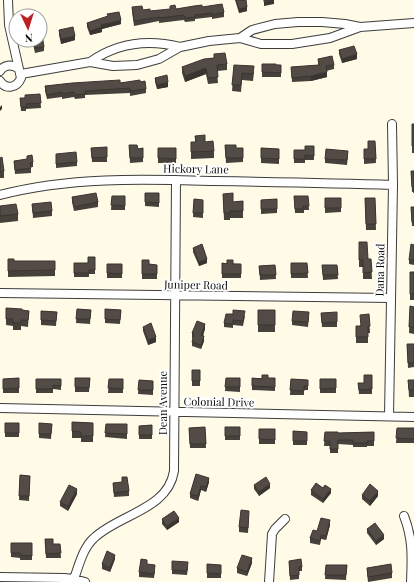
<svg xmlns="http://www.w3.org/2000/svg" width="414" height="582" viewBox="0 0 414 582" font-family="'Playfair Display',serif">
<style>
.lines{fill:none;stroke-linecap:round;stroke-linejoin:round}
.street-casing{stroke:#3d3d3d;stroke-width:10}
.street{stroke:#fff;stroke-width:8}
.wall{fill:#47413c}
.shaded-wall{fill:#3a3531}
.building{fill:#534c46;stroke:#3a3531}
.labels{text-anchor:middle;stroke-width:4;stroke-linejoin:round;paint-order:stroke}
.street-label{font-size:11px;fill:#0a0a0a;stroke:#fff}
</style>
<rect width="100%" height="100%" fill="#fffbe7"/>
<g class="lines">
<defs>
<path id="street" d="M240,38L261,44H292L330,38L360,27L414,23
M90,62C117,43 148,39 180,47
M0,71C4,65 11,64 18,68
M21,74L90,62L113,66L137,65L159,59L180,47L209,41L240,38L252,30L275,24L298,22H322L345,24L360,27
M0,81C6,90 17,88 21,78L9,25L8,0
M0,195C69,177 141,179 211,181C271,182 332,183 393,185
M0,293L391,298
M0,408L414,417
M389,416L393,185L392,124
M404,516C413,539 412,557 411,582
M0,577L64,578L74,579L85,582
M74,579C79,565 83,548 94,538C119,514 168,510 174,471L176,180
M269,582L272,534L275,529L285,519"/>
</defs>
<!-- street casing -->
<use href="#street" class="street-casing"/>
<!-- street -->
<use href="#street" class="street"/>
</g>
<!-- wall -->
<path class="wall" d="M235,0H246L247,11L239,13Z
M132,7L143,10L150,11L202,7L224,12V17L212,19V17L195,19V21L185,22L184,20L159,23V21L134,26L132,11Z
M87,23L121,24L102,29V32L90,35L87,27Z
M59,30L75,40L61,44L59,35Z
M32,40H40L44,47V51L35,53Z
M339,50L357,59L342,63L339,54Z
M214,54L227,64V70L217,71L218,83L208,84L206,74L185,82L182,73V67L214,58Z
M318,59L334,65V69L326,71L327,77L311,81L292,82L291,67L318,65Z
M262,64L281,65V77H262Z
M234,65L254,72L253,81L242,80L241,92L232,91Z
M155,78L168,87L157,89L155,82Z
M140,82L146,89V93L130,96V93L85,95V98L75,99L74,97L62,99V97L47,99L45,91V86Z
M40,94L41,108L26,109V111H21L20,98H25Z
M412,124H414V153H412Z
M195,136L205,142L214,151V158L191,159V142H195Z
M375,141L376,163L364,164V149H368Z
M129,145L138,149L143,148V162L130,163Z
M225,145L236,148H243V162L226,163Z
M314,146V160H305V163H294V150H305Z
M107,147V162H92L91,148Z
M158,148H176V163H158Z
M261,148L279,149V164L261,163Z
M56,154L77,162V166L56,168Z
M348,155L347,165L325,163V159Z
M27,156L33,162V167H31V173L15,174L14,161L27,160Z
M0,158L4,171V178H0Z
M411,171H414V197V192H412Z
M145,193H159V207L145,206Z
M223,194L233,202L243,201V218H230V220H224Z
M112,196H125V210H111Z
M294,196H308L309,210H304V213H295Z
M72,197L98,202V207L74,211L72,202Z
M325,198H341V212L325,213Z
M365,198H375L376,230H366Z
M194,199L203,200V218L193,217Z
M277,199V213L261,214V200Z
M32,204L52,211V216L33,218Z
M0,206L18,214V221L0,223Z
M411,207H414V226H412Z
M359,242L368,259H371L372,279H363V267H359Z
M414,245V265L409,264V260Z
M193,248L207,263L199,266L193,252Z
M95,257V274H89V277H74V263H88Z
M8,259L14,261H55V276L8,277Z
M142,260L149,264L157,265V279H142Z
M222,263L241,264V278H222Z
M291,263H307L308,278H291Z
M107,264H122V278H107Z
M275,265L276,279L260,280L259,266Z
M322,265H337L338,279L323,280Z
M410,272H414V300H410Z
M410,306L414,307V334L409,333Z
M6,308L22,310L29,311L28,327L21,326V330H13V326L6,325Z
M77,309L91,310L90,324L76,323Z
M105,309L121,310L120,324L105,323Z
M258,310H275V332H258Z
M41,311L57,312L56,326L41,325Z
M321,313L337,322V327H322Z
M233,314L245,316L243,326L233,325V328L224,327V323Z
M369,314L370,333H368V343H356V326H360Z
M309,317L308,327L292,325V321Z
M143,327L156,342L148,345L143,331Z
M205,329L203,336L204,341L201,349L192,346V342L193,338H192V333Z
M407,344H414V367L408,368Z
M192,370H200V386H192Z
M372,375V394H359L358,383H364Z
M19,378V393H3V379Z
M75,378H90L89,392H75Z
M226,378H240V392L225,391Z
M252,378H275V391L252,390Z
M36,379H61V390L53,389V393H36Z
M109,379H123V393H108Z
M291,379L308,380V390H304V395H290Z
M320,379H336V393H320Z
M139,380L153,381V395L138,394Z
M408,380H414V397H409Z
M72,422L93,423V442H81V438H72Z
M5,423H19V437H5Z
M39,423L52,424L51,439L39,438Z
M106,424H127V439L105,437Z
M152,425V439H139V426Z
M205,427L206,448H190L189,428Z
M225,427H240V440H225Z
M397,428H414V443H396Z
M259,429H275V444H259Z
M293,431L307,432V445H293Z
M325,432L338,433L374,432V446H367V447H353V445L338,444V453H330V446H324Z
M196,474L209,482L206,492L201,490L198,501L190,498V494Z
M20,475L30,476L29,501L19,500Z
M122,477L129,491V496L114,497L113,483L122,482Z
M254,485L270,488L259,496L254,489Z
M323,488L331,493L323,503L311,495V490Z
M77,494L68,511L60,506V502Z
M362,495L378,496L370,506L362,499Z
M249,515L248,533L239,532V527Z
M162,519L179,522L167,530L162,524Z
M330,525L326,540L321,539L320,545L310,543V538L317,531Z
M367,529L384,539L376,545L367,533Z
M45,539L53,544H60L61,558H46Z
M11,543H32V560H20V558L11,557Z
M115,559L110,572L102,569V564Z
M289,561L302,567V571H299V579L290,580Z
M252,563L247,576L237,573V568Z
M147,564L155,570L154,578L139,577V572Z
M207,564L221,565V578H207Z
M326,565H347L346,580L325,579Z
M188,567L187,575L172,574V570Z
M367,568L392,573V578L368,582L367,573Z"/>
<!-- shaded-wall -->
<path class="shaded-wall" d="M273,0H274V4L264,6V2Z
M247,7V11L239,13V9Z
M121,20V24L102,29V32L90,35V31L101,25Z
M75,36V40L61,44V39Z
M357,54V59L342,63V59Z
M206,68V74L185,82V76Z
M327,72V77L311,81V76Z
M168,82V87L157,89V85Z
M2,105V109L0,111V107Z
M207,259V263L199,266V262Z
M205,324V329L201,340V335Z
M204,336V341L201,349V345Z
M156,337V342L148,345V340Z
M209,478V482L206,492V487Z
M270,484V488L259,496V492Z
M201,486V490L198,501V496Z
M77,489V494L68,511V506Z
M331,489V493L323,503V499Z
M378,491V496L370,506V501Z
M179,518V522L167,530V526Z
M330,520V525L326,540V536Z
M384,535V539L376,545V541Z
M115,555V559L110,572V568Z
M252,558V563L247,576V572Z"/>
<!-- building -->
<path class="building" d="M236,0H246L247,7L239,9Z
M264,0H273L264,2Z
M222,4L224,12L212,15V13L195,15V17L185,18L184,15L159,18V17L134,21L132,7L142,6L143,10L150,9V11L170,9V6L175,5L176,9L194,6L202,5V7Z
M119,12L121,20L101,25L102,27L90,31L87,23L108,16L107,14Z
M73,27L75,36L61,39L59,30Z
M40,28H41L44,47L35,48L33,40H40Z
M354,46L357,54L342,59L339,50Z
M225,53L227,64L217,65L218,77L208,78L206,68L185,76L182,67L204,59L214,58V54Z
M332,56L334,65L326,66L327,72L311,76L292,78L291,67L319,65L318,59Z
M262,64H276V65H281V73L262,72Z
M234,65L254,66L253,74L242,73L241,85H232Z
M167,75L168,82L157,85L155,78Z
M120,80V83L140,80V82L145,81L146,89L130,91V88L85,91V94L75,95L74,92L62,94V92L47,95L45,86L72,83Z
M40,94L41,103L26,104V107H21L20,98H25V95Z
M412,124H414V146H412Z
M205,135V142L213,141L214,151L191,152V142H196L195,136Z
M368,141H375L376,159H364V149H368Z
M129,145H137L138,149L143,148V158H130Z
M225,145H236V148H243V158H226Z
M305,146H314V156L305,155V159H294V150H305Z
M107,147V157L92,158L91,148Z
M158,148H176V159L158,158Z
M261,148L279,149V159L261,158Z
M326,149L348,151L347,160L325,159Z
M76,152L77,162L56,164V154Z
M32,155L33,162L30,163L31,168L15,170L14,161L27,159V156Z
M2,157L4,171L0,172V158Z
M411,171H414V193V187H412Z
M96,193L98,202L74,207L72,197Z
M145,193H159V203L145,202Z
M233,193V202L243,201V211H230V213H224L223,194Z
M112,196H125V206L111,205Z
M294,196H308L309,206H303L304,209H295Z
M325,198H341V208H325Z
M365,198H375L376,224H366Z
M194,199L203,200V213H193Z
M277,199V209H261V200Z
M51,202L52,211L33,213L32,204Z
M16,204L18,214L0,216V206Z
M411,207H414V222H412Z
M359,242H367L368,259H371L372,272L363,273V260H359Z
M202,244L207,259L199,262L193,248Z
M411,244L414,245V260H409Z
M88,257H95V270H89V273H74V263H88Z
M8,259H14V261H55V270L8,271Z
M142,260H149V264L157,265V274H142Z
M227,260H233V264H241V274H222V263L227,264Z
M291,263H307L308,273L291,274Z
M107,264H122V274L107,273Z
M275,265L276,275H260L259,266Z
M322,265H337L338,275H323Z
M410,272H414V294H410Z
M410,306L414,307V327H409Z
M6,308L22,309V310L29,311L28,320H21V323H13V319H6Z
M77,309L91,310L90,319H76Z
M105,309L121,310L120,320L105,319Z
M233,310L245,311L243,321L233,320V324L224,323L226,314H233Z
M258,310H275V325H258Z
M41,311L57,312L56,321L41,320Z
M293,311L309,312L308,322L292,321Z
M337,312V322L322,323L321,313Z
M369,314L370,326H368V337H356V326H361L360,315Z
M197,321L205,324L201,335L204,336L201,345L192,342L194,334L192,333Z
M151,323L156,337L148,340L143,327Z
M407,344H414V363H408Z
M192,370H200V381H192Z
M262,375H268V378H275V387L252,386V378L262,379Z
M364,375H372V389L359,390L358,383H364Z
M19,378V388L3,389V379Z
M75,378H90L89,388L75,387Z
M226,378H240V387H225Z
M36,379H61V386L53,385V389H36Z
M109,379H123V389L108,388Z
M291,379L308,380V386H304V391L290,390Z
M320,379H336V388L320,389Z
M139,380L153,381V390H138Z
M408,380H414V390H409Z
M72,422L93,423V436H81V432L72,431Z
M5,423H19V433H5Z
M39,423L52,424L51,434H39Z
M106,424H127V434L105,433Z
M152,425V435H139V426Z
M205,427L206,444H190L189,428Z
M225,427H240V436H225Z
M397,428H414V439L396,438Z
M259,429H275V440L259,439Z
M293,431L307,432V441H293Z
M325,432H338V433L374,432V441H367V443H353V440H338V449H330V441H324Z
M196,474L209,478L206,487L201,486L198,496L190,494Z
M20,475L30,476L29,496H19Z
M122,477H127L129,491L114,493L113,483L122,482Z
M266,477L270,484L259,492L254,485Z
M316,483L323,488L325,485L331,489L323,499L311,490Z
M370,484L378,491L370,501L362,495Z
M69,485L77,489L68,506L60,502Z
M241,510L249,511L248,528L239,527Z
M174,511L179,518L167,526L162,519Z
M321,518L330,520L326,536L321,535L320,541L310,538L313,530L317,531Z
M375,523L384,535L376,541L367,529Z
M45,539H53V544H60L61,553L46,554Z
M11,543H32V556L20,555V553H11Z
M107,551L115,555L110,568L102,564Z
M242,555L252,558L247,572L237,568Z
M141,559L147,560V564L155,565L154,574L139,572Z
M301,559L302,567H299V575L290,576L289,561Z
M172,561L188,562L187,571L172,570Z
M207,564L221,565V574L207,573Z
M391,564L392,573L368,577L367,568Z
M326,565H347L346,575H325Z"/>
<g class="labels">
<!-- street labels -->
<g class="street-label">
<text transform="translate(196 169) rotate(1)" y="4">Hickory Lane</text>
<text transform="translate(380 270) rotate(-89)" y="4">Dana Road</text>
<text transform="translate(196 285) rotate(1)" y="4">Juniper Road</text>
<text transform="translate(219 402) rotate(1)" y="4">Colonial Drive</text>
<text transform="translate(163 403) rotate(-90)" y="4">Dean Avenue</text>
</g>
</g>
<!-- north arrow -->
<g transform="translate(28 28) rotate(176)"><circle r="19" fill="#ffffff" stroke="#9d9d9d"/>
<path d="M0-3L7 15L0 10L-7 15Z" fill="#bd2023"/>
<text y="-6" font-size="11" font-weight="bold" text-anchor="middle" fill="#0a0a0a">N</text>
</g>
</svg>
